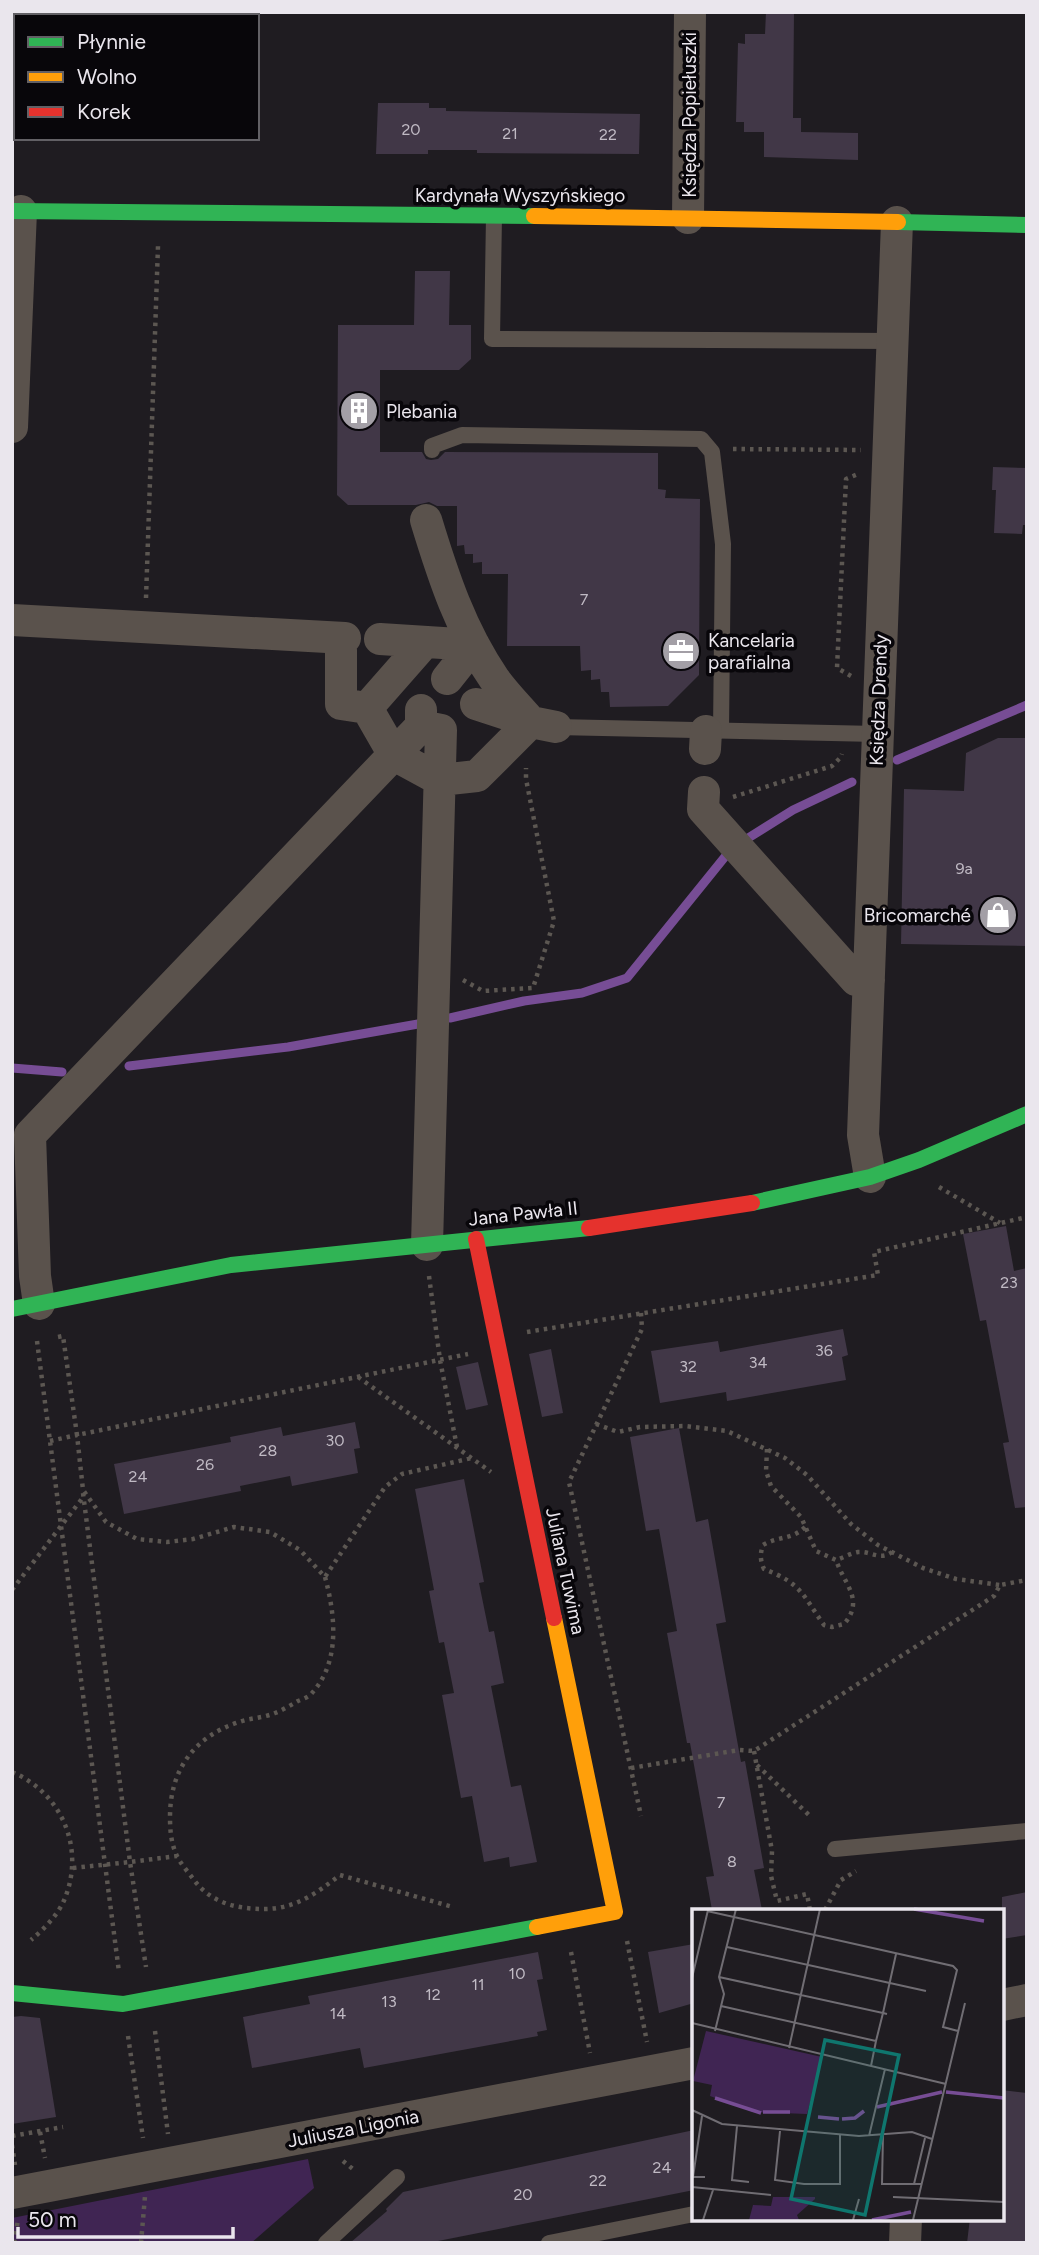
<svg xmlns="http://www.w3.org/2000/svg" width="1039" height="2255" viewBox="0 0 1039 2255" font-family="Figtree,sans-serif">
<style>
.green{fill:#402553}
.lines{fill:none;stroke-linecap:round;stroke-linejoin:round}
.stream{stroke:#774d95;stroke-width:9}
.building{fill:#413747}
.path{stroke:#5c5752;stroke-width:4.5;stroke-dasharray:3.5 5;stroke-linecap:butt}
.lane{stroke:#5a524c;stroke-width:16}
.street{stroke:#5a524c;stroke-width:32}
.fast{stroke:#30b455;stroke-width:16}
.slow{stroke:#ff9f0a;stroke-width:16}
.jam{stroke:#e5322d;stroke-width:16}
.labels{text-anchor:middle;stroke-width:7;stroke-linejoin:round;paint-order:stroke}
.number-label{font-size:16px;fill:#c0bac4}
.street-label{font-size:19px;fill:#eae6ed;stroke:#08060a}
.poi-label{font-size:19px;fill:#eae6ed;stroke:#08060a;text-anchor:start}
.inset-river{fill:none;stroke:#774d95;stroke-width:3.5}
.inset-road{fill:none;stroke:#706d73;stroke-width:2}
.view{fill:#0f766e;fill-opacity:0.15;stroke:#0f766e;stroke-width:3.5}
.inset-edge{fill:none;stroke:#eae6ed;stroke-width:3.5}
</style>
<rect width="100%" height="100%" fill="#1f1c21"/>
<!-- green -->
<path class="green" d="M308,2159L314,2188L251,2243H12V2218Z"/>
<g class="lines">
<!-- stream -->
<path class="stream" d="M897,760L1027,705
M745,840L793,810L852,782
M450,1018L524,1001L582,993L627,978L728,853
M129,1066L288,1047L418,1024
M12,1068L62,1072"/>
</g>
<!-- building -->
<path class="building" d="M766,12H794L793,118H801V132L858,133V160L764,157V132H744V122H736L738,43L745,44V34H765Z
M378,103H429V108H446V111L640,114L639,154L477,153V150H428V154H376Z
M415,271H450L449,325H471V359L459,370H380V452H422L426,459L431,460L438,459L445,452L658,453V489L666,490L665,498L700,499L699,675L668,706L610,707L609,692H601L600,679L591,680V670L581,671L580,646H507L508,574H482V562L473,563V554H465L464,545L457,546V506H437L429,502L416,505H348L337,495L338,325H414Z
M993,467L1027,468V525H1023L1022,534L994,533L996,490H992Z
M998,738H1027V946L901,944L904,789L964,791L966,753Z
M1006,1226L1014,1271L1027,1268V1507L1015,1508L1003,1443L1009,1442L986,1320L980,1321L963,1234Z
M843,1329L848,1355L842,1357L846,1380L727,1401L726,1392L660,1403L651,1351L718,1341L720,1352Z
M551,1349L563,1413L542,1417L529,1354Z
M478,1362L488,1405L466,1410L456,1367Z
M355,1422L360,1448L354,1449L358,1473L292,1486L290,1476L240,1486L241,1491L124,1514L114,1464L231,1442L230,1437L281,1427L283,1436Z
M679,1428L696,1522L708,1519L726,1622L716,1624L741,1762L745,1761L764,1868L754,1870L762,1910H712L706,1877L714,1876L690,1743H687L667,1633L677,1631L659,1529L646,1531L630,1437Z
M464,1479L484,1582L479,1583L489,1632L494,1631L504,1683L491,1686L511,1787L521,1785L537,1862L510,1867L509,1857L484,1862L472,1796L461,1798L442,1695L454,1693L444,1642L439,1643L429,1591L434,1590L415,1489Z
M1027,1892V1935L1002,1939V1897Z
M694,1944V2003L659,2013L648,1952Z
M538,1952L543,1979L537,1980L547,2030L537,2032L538,2036L364,2068L360,2048L252,2068L243,2017L310,2004L308,1996Z
M21,2016L40,2018L56,2117L12,2124V2017Z
M1002,2090L1027,2093V2243H967L970,2218H1002Z
M694,2130V2190L428,2243H350L387,2211L386,2209L403,2192Z"/>
<g class="lines">
<!-- path -->
<path class="path" d="M733,449L861,450
M146,598L158,246
M851,676L837,668L846,479L858,474
M733,797L832,766L841,757L842,754
M463,980L483,991L533,988L554,921L526,779V768
M939,1187L1000,1223
M429,1276L440,1360L457,1447
M641,1313L642,1329L569,1482L641,1816
M527,1332L878,1275L874,1252L1027,1217
M58,1337L63,1336L77,1435L468,1354
M37,1341L119,1972
M358,1377L491,1472
M596,1424L618,1432L640,1427L685,1426L727,1431L785,1458L807,1475L851,1524L878,1545L923,1568L956,1579L1000,1585
M50,1441L77,1435L83,1490L106,1522L137,1539L167,1542L193,1539L234,1527L270,1532L300,1550L325,1577L385,1487L402,1474L472,1458
M767,1449L766,1471L771,1486L801,1517L816,1551L836,1560C843,1558 851,1553 858,1552C871,1551 880,1561 892,1552
M83,1493L130,1862L177,1856
M805,1527C792,1540 778,1536 763,1545C760,1554 760,1560 764,1569C802,1584 802,1594 824,1625L832,1627L844,1624C865,1600 844,1584 836,1560
M325,1577C335,1614 341,1661 312,1693C309,1697 303,1699 298,1701C291,1705 283,1710 275,1713C263,1718 250,1718 239,1722C193,1737 170,1771 170,1817C170,1830 171,1842 176,1854C180,1863 188,1872 194,1880C211,1903 237,1909 264,1909C295,1909 317,1893 340,1875L453,1907
M12,1590L84,1496
M754,1751L772,1851L771,1876L777,1901L807,1894L810,1910
M757,1765L812,1818
M631,1768L739,1750L754,1751L994,1596L1000,1585L1027,1580
M12,1772C62,1793 85,1848 65,1898C59,1914 44,1929 31,1940
M73,1868L130,1862L146,1967
M825,1910L841,1880L856,1871
M627,1941L647,2042
M571,1952L590,2053
M155,2031L168,2134
M128,2036L143,2138
M40,2132L45,2158
M12,2136L63,2127
M12,2145L15,2165
M343,2161L354,2170
M14,2243L18,2220
M141,2243L145,2196"/>
<!-- lane -->
<path class="lane" d="M494,216L492,339L893,341
M432,450V446L462,435L701,439L712,452L723,544L721,731
M556,727L877,734
M835,1849L1027,1831
M326,2243L397,2177
M549,2243L694,2214"/>
<!-- street -->
<path class="street" d="M688,218L690,12
M12,427L21,211
M12,620L345,638
M380,639L474,645
M341,650V704L367,708L394,755L440,780L477,776L531,722C519,708 506,695 495,680C461,631 443,576 426,520
M447,679L474,645
M476,704L531,722L556,727
M367,708L425,642
M421,710V726L441,730L427,1245
M705,749L706,731
M704,792L703,809L856,980H869
M870,1177L863,1135L897,222
M39,1304L35,1276L30,1135L421,726
M1002,2005L1027,2000
M12,2193L694,2063
M905,2243L906,2218"/>
<!-- fast -->
<path class="fast" d="M12,211L534,216
M898,222L1027,225
M752,1203L870,1177L919,1160L1027,1114
M12,1309L231,1265L589,1228
M12,1993L123,2004L537,1927"/>
<!-- slow -->
<path class="slow" d="M534,216L898,222
M537,1927L615,1912L554,1618"/>
<!-- jam -->
<path class="jam" d="M589,1228L752,1203
M476,1239L554,1618"/>
</g>
<!-- icons -->
<defs>
<symbol id="building-disc" viewBox="-11 -11 22 22"><circle r="9.5" fill="#a39fa6" stroke="#08060a"/><path d="M-4-6H4V6H1V3H-1V6H-4ZM-2.5-4.3h1.7v1.8h-1.7ZM.8-4.3h1.7v1.8H.8ZM-2.5-1h1.7V.8h-1.7ZM.8-1h1.7V.8H.8Z" fill="#fff"/></symbol>
<symbol id="office-disc" viewBox="-11 -11 22 22"><circle r="9.5" fill="#a39fa6" stroke="#08060a"/><path d="M-6-3h4V-5.5h4V-3h4V5H-6ZM-1-4.5V-3h2v-1.5ZM-6 0V1H6V0Z" fill="#fff"/></symbol>
<symbol id="shop-disc" viewBox="-11 -11 22 22"><circle r="9.5" fill="#a39fa6" stroke="#08060a"/><path d="M-5-2.5h2.3a2.7 3.5 0 0 1 5.4 0H5L5.5 6h-11ZM-1.5-2.5h3a1.5 2.3 0 0 0-3 0Z" fill="#fff"/></symbol>
</defs>
<g fill-rule="evenodd">
<use href="#building-disc" x="337" y="389" width="44" height="44"/>
<use href="#office-disc" x="659" y="629" width="44" height="44"/>
<use href="#shop-disc" x="976" y="893" width="44" height="44"/>
</g>
<g class="labels">
<!-- number labels -->
<g class="number-label">
<text x="411" y="135">20</text>
<text x="510" y="139">21</text>
<text x="608" y="140">22</text>
<text x="584" y="605">7</text>
<text x="964" y="874">9a</text>
<text x="1009" y="1288">23</text>
<text x="824" y="1356">36</text>
<text x="758" y="1368">34</text>
<text x="688" y="1372">32</text>
<text x="335" y="1446">30</text>
<text x="268" y="1456">28</text>
<text x="205" y="1470">26</text>
<text x="138" y="1482">24</text>
<text x="721" y="1808">7</text>
<text x="732" y="1867">8</text>
<text x="517" y="1979">10</text>
<text x="478" y="1990">11</text>
<text x="433" y="2000">12</text>
<text x="389" y="2007">13</text>
<text x="338" y="2019">14</text>
<text x="662" y="2173">24</text>
<text x="598" y="2186">22</text>
<text x="523" y="2200">20</text>
</g>
<!-- street labels -->
<g class="street-label">
<text transform="translate(689 115) rotate(-90)" y="7">Księdza Popiełuszki</text>
<text x="520" y="202">Kardynała Wyszyńskiego</text>
<text transform="translate(878 700) rotate(-88)" y="7">Księdza Drendy</text>
<text transform="translate(523 1213) rotate(-6)" y="7">Jana Pawła II</text>
<text transform="translate(566 1571) rotate(78)" y="7">Juliana Tuwima</text>
<text transform="translate(353 2128) rotate(-11)" y="7">Juliusza Ligonia</text>
</g>
<!-- poi labels -->
<g class="poi-label">
<text x="386" y="418">Plebania</text>
<text x="708" y="647">Kancelaria<tspan x="708" dy="22">parafialna</tspan></text>
<text x="971" y="922" text-anchor="end">Bricomarché</text>
</g>
</g>
<!-- overview -->
<g transform="translate(692 1909)">
<rect width="312" height="312" fill="#1f1c21"/>
<path d="M14,122L130,148L115,205L61,203L18,187L20,176L1,172ZM81,288H123V290L105,306L107,311H57L61,296L79,297Z" fill="#402553"/>
<path class="inset-river" d="M222,0L292,12M254,183L312,189M23,189L69,204M185,198L250,183M71,203H98M126,208L147,210M150,210L163,209L172,202M180,311L219,303"/>
<path class="inset-road" d="M15,2L261,57L265,61L251,118L266,122M35,38L234,82M27,68L191,104L184,132M0,69L16,1M29,97L184,132L179,157M195,105L191,104L204,45M0,114L254,175M23,122L32,85L27,68L44,0M97,139L128,0M0,201L30,215L167,227L220,223L240,230M10,207L1,268H13M45,217L40,271L57,273M88,222L83,271L112,275H148V226M191,225L190,275H230M177,227L193,160M222,275L233,229M0,278L79,286M201,288L312,293M11,311L21,281M161,311L167,290M221,311L273,94"/>
<path class="view" d="M133,131L207,146L173,306L99,290Z"/>
<rect width="312" height="312" class="inset-edge"/>
</g>
<!-- border -->
<rect width="1039" height="2255" fill="none" stroke="#eae6ed" stroke-width="28"/>
<!-- legend -->
<rect x="14" y="14" width="245" height="126" fill="#08060a" stroke="#626065" stroke-width="2"/>
<rect x="28" y="37" width="35" height="10" fill="#30b455" stroke="#626065" stroke-width="2"/>
<text x="77" y="49" font-size="21" fill="#eae6ed">Płynnie</text>
<rect x="28" y="72" width="35" height="10" fill="#ff9f0a" stroke="#626065" stroke-width="2"/>
<text x="77" y="84" font-size="21" fill="#eae6ed">Wolno</text>
<rect x="28" y="107" width="35" height="10" fill="#e5322d" stroke="#626065" stroke-width="2"/>
<text x="77" y="119" font-size="21" fill="#eae6ed">Korek</text>
<!-- scale -->
<path d="M18 2227v10h215v-10" fill="none" stroke="#eae6ed" stroke-width="3.5"/>
<text x="28" y="2227" font-size="21" fill="#eae6ed" stroke="#08060a" stroke-width="5" paint-order="stroke">50 m</text>
</svg>
